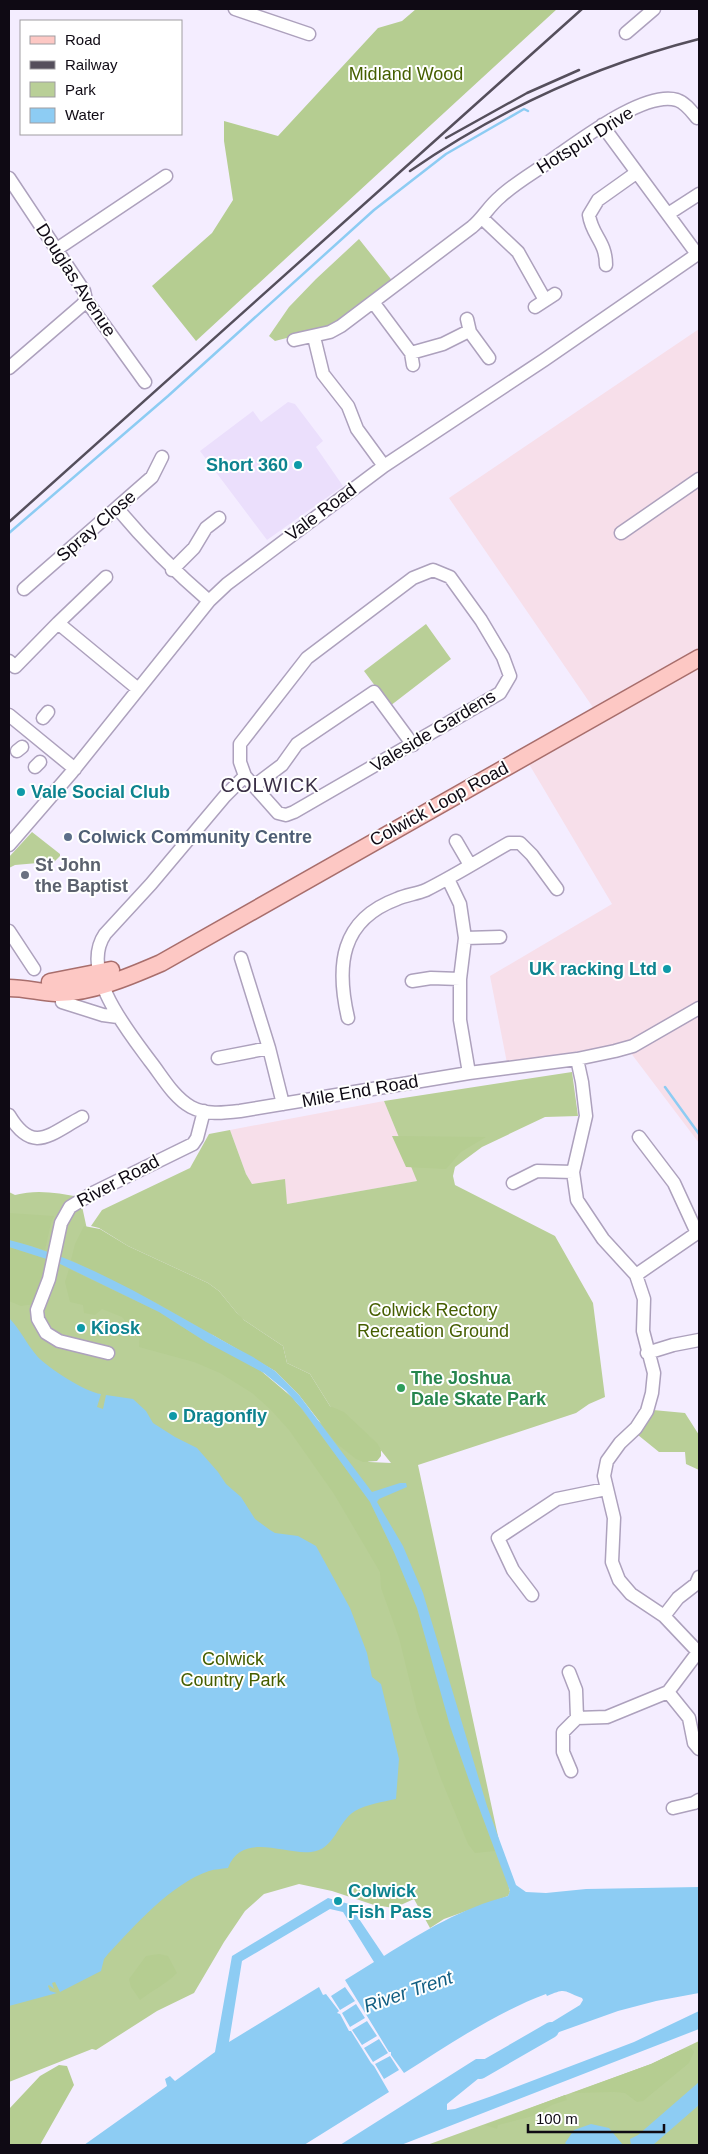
<svg xmlns="http://www.w3.org/2000/svg" width="708" height="2154" viewBox="0 0 708 2154" font-family="Helvetica,sans-serif">
<style>
.built{fill:#ebdffc}
.industrial{fill:#f7dfea}
.green{fill:#b9cf97}
.forest{fill:#b5cd91}
.water{fill:#8dccf3}
.lines{fill:none;stroke-linecap:round;stroke-linejoin:round}
.stream{stroke:#8dccf3;stroke-width:2.5}
.river{stroke:#8dccf3;stroke-width:16}
.minor-casing{stroke:#ada1bd;stroke-width:15}
.major-casing{stroke:#a86e6c;stroke-width:19}
.minor{stroke:#fff;stroke-width:12}
.major{stroke:#fdc8c4;stroke-width:16}
.rail{stroke:#554f5c;stroke-width:2.5}
.culture-dot{fill:#0f9aa8;stroke:#fff;stroke-width:2}
.service-dot{fill:#5c6f8a;stroke:#fff;stroke-width:2}
.worship-dot{fill:#6b7280;stroke:#fff;stroke-width:2}
.leisure-dot{fill:#2e9e5b;stroke:#fff;stroke-width:2}
.labels{text-anchor:middle;stroke-width:4;stroke-linejoin:round;paint-order:stroke}
.park-label{font-size:18px;fill:#455e00;stroke:#fff}
.street-label{font-size:18px;fill:#0f0a14;stroke:#fff}
.culture-label{font-size:18px;font-weight:bold;fill:#0d838f;stroke:#fff;text-anchor:start}
.service-label{font-size:18px;font-weight:bold;fill:#4e5e75;stroke:#fff;text-anchor:start}
.worship-label{font-size:18px;font-weight:bold;fill:#5b616d;stroke:#fff;text-anchor:start}
.leisure-label{font-size:18px;font-weight:bold;fill:#27864d;stroke:#fff;text-anchor:start}
.water-label{font-size:19px;font-style:italic;fill:#125f83;stroke:#fff}
.quarter-label{font-size:20px;letter-spacing:1px;fill:#3b3047;stroke:#fff}
</style>
<rect width="100%" height="100%" fill="#f4edff"/>
<!-- built -->
<path class="built" d="M288,402L295,404L323,441L316,447L343,486L267,540L200,451L253,411L261,422Z"/>
<!-- industrial -->
<path class="industrial" d="M699,329V1143L624,1044L507,1063L490,976L612,904L529,764L603,722L449,498Z
M384,1101L418,1181L287,1204L252,1184L246,1174L230,1130Z"/>
<!-- green -->
<path class="green" d="M359,239L394,283L333,326L275,341L269,336L289,307L316,279Z
M426,624L451,659L390,706L364,671Z
M32,832L60,854V856L47,869L39,868L38,863L15,865L9,868V857Z
M572,1072L578,1116L545,1117L482,1147L455,1167L453,1176L455,1185L555,1236L593,1303L605,1397L589,1404L576,1413L418,1465L510,1892L508,1896L444,1919L430,1928L414,1899L394,1908L374,1905L332,1891L299,1884L264,1894L245,1911L224,1942L194,1993L157,2011L96,2050L92,2049L9,2082V1192L15,1195C37,1189 58,1193 80,1197L88,1234L369,1462L391,1463L371,1438L330,1406L310,1374L287,1363L283,1346L241,1318L219,1291L208,1283L128,1246L99,1228L91,1226L102,1210L190,1168L209,1134L230,1130L246,1174L252,1184L285,1179L287,1204L417,1181L384,1101Z
M653,1410L685,1413L699,1435V1470L686,1464L685,1452H659L638,1435Z
M699,2041V2145H427L651,2064Z"/>
<!-- forest -->
<path class="forest" d="M416,9H557L196,341L152,286L212,233L233,200L224,141V121L278,136L378,28L402,21Z
M392,1136L486,1137L461,1152L446,1169L406,1167Z
M9,1213L54,1216L51,1223L45,1250L9,1240Z
M84,1226L100,1229L128,1246L208,1283L219,1291L237,1313L244,1320L283,1346L287,1363L310,1374L330,1406L344,1412L377,1443L381,1450V1456L377,1461L363,1462L356,1459L336,1443L299,1395L275,1371L157,1303L71,1260L75,1244Z
M9,1247L50,1260L35,1304L21,1306L9,1301Z
M69,1269L159,1312L206,1342L260,1370L293,1398L358,1485L370,1502L394,1552L417,1608L456,1744L495,1851L475,1853L468,1844L441,1779L417,1711L399,1638L381,1588L380,1572L334,1494L289,1430L270,1409L252,1393L220,1373L194,1362L139,1347L140,1329L126,1322L122,1317L102,1309L95,1315L84,1313L83,1305L70,1302L65,1282Z
M159,1954L168,1956L177,1973C166,1984 153,1990 140,2000L131,1987L129,1979L146,1956Z
M691,2048L694,2052L689,2063L643,2101L637,2102L625,2093L614,2092L572,2093L651,2064L681,2050Z
M59,2065L67,2066L74,2085L40,2145H9V2109L40,2076Z
M565,2095L567,2100L552,2105L533,2116L498,2125L497,2129L485,2125Z"/>
<!-- water -->
<path class="water" d="M9,1240C97,1262 173,1315 253,1357L275,1371L299,1395L372,1492L400,1483H406L407,1487L379,1499L377,1502L403,1546L423,1593L487,1806L516,1885L526,1892L546,1893L586,1889L699,1887V1993L656,2001L618,2011L534,2041L530,2039L531,2035L580,2005L583,2000L582,1998C563,1992 568,1987 547,1996L546,1994C495,2013 450,2044 404,2073L391,2055V2052H389L345,1980L374,1962L343,1912L330,1909L242,1961L229,2042L319,1987L323,1995L326,1994L339,2011L337,2013L340,2014L349,2031H351L371,2063L374,2066L389,2092L304,2145H84L167,2086L165,2079L170,2076L175,2081L215,2052L232,1956L328,1898L349,1904L384,1956C424,1931 462,1908 508,1896L510,1891L471,1786L450,1726L417,1608L394,1552L370,1502L302,1409L286,1391L264,1373L206,1342L159,1312L56,1262L9,1247Z
M9,1318C20,1329 26,1343 37,1356C48,1368 85,1392 101,1394L97,1407L103,1409L106,1395L133,1399L146,1411L153,1423L175,1437L197,1448L218,1472L226,1484L241,1497L255,1519L270,1530L275,1533L298,1536L316,1546L350,1608L367,1653L372,1677L381,1684L399,1759L396,1799C382,1802 368,1804 355,1811C337,1822 335,1850 311,1852C284,1855 242,1831 228,1868C222,1869 215,1869 209,1871C171,1884 135,1925 108,1954L104,1959L101,1971L60,1992L55,1982L52,1983L54,1989L49,1985L48,1986L50,1991L57,1993L9,2006Z
M345,1987L355,2001L340,2010L331,1996Z
M356,2004L365,2018L350,2027L342,2013Z
M699,2011V2029L401,2145H340L476,2059H486L495,2054L496,2059L500,2061L447,2104V2110L455,2109L492,2096L634,2042Z
M367,2021L377,2036L362,2045L352,2030Z
M379,2039L388,2053L373,2062L364,2048Z
M390,2056L399,2070L384,2079L375,2064Z
M699,2082V2105L653,2145H631L630,2139L638,2135Z
M591,2124L609,2128L623,2145H567L565,2143L574,2130Z"/>
<g class="lines">
<!-- stream -->
<path class="stream" d="M9,533L168,396L374,210L446,154L524,109L528,111
M665,1087L699,1134"/>
<!-- river -->
<path class="river" d="M480,2071L551,2030"/>
<defs>
<path id="minor" d="M235,9L309,34
M626,33L654,9
M602,125L697,254
M9,178L84,291L86,300L145,382
M668,214L699,194
M482,218L518,252L545,300
M57,249L166,176
M606,265C606,241 592,236 589,215L598,200L636,173
M373,302L411,353L413,365
M535,307L555,294
M467,319L470,332L489,358
M314,337L323,374L348,406L357,429L384,466
M294,340L330,332L341,326L472,227C483,218 489,206 500,197C515,183 533,173 550,161C577,143 644,90 677,100C686,103 692,112 697,118
M411,353L443,344L469,331
M9,368L82,305L86,300
M117,508C147,544 174,571 209,601
M621,533L699,479
M172,570L194,548L206,528L219,518
M433,570L450,577L481,620L503,657L510,676L500,693L294,812L286,815L278,813L245,776L240,762V744L307,658L413,578Z
M24,589L152,477L162,457
M58,623L106,577
M9,661L15,667L58,623L138,689
M9,715L75,769
M43,718L48,712
M17,751L22,747
M35,767L40,762
M245,776L225,796L151,884L105,934C79,972 128,1031 150,1061C162,1076 173,1097 191,1107C206,1115 223,1113 240,1111L469,1073L577,1059L615,1051L633,1046L699,1008
M254,786L282,765L297,744L374,692L413,745
M456,841L470,865
M9,845L72,772L209,601L227,584L384,466L544,360L699,253
M448,879L460,904L465,938L460,979V1020L469,1073
M9,931L34,969
M465,938L500,937
M241,958L269,1048L283,1104
M412,981L431,978L460,979
M62,1002L103,1015L118,1017
M348,1018C336,966 340,920 397,899C406,895 416,894 426,890C454,876 481,859 509,843H520L532,855L557,889
M218,1058L269,1048
M577,1059L582,1082L586,1116L573,1172L577,1200L603,1239L636,1275L644,1299L643,1331L654,1373L652,1393L647,1411L636,1428L620,1443L607,1461L604,1476L614,1518L612,1562L619,1580L631,1594L664,1616L699,1653
M9,1115C33,1155 50,1134 82,1117
M513,1183L537,1171L573,1172
M636,1275L697,1233L674,1183L639,1137
M108,1353L59,1341L46,1333L38,1319L37,1310L49,1279L61,1223L70,1207L93,1193L193,1144L197,1138L204,1111
M647,1353L673,1345L699,1340
M532,1595L513,1570L498,1538L557,1499L606,1489
M664,1616L678,1598L696,1584L699,1577
M569,1672L576,1690L577,1718L563,1732V1752L571,1771
M668,1692L689,1718L694,1743L699,1749
M577,1718L607,1717L668,1692L698,1652
M673,1808L694,1803L699,1800"/>
<path id="major" d="M50,982L111,970
M9,988C24,988 40,992 56,993C89,994 131,976 161,963L699,658"/>
</defs>
<!-- minor casing -->
<use href="#minor" class="minor-casing"/>
<!-- major casing -->
<use href="#major" class="major-casing"/>
<!-- minor -->
<use href="#minor" class="minor"/>
<!-- major -->
<use href="#major" class="major"/>
<!-- rail -->
<path class="rail" d="M446,138L527,93L579,70
M410,171C500,109 593,66 699,39
M9,522L582,9"/>
</g>
<!-- markers -->
<g class="culture-dot">
<circle cx="298" cy="465" r="5"/>
<circle cx="21" cy="792" r="5"/>
<circle cx="667" cy="969" r="5"/>
<circle cx="81" cy="1328" r="5"/>
<circle cx="173" cy="1416" r="5"/>
<circle cx="338" cy="1901" r="5"/>
</g>
<circle class="service-dot" cx="68" cy="837" r="5"/>
<circle class="worship-dot" cx="25" cy="875" r="5"/>
<circle class="leisure-dot" cx="401" cy="1388" r="5"/>
<g class="labels">
<!-- park labels -->
<g class="park-label">
<text x="406" y="80">Midland Wood</text>
<text x="433" y="1316">Colwick Rectory<tspan x="433" dy="21">Recreation Ground</tspan></text>
<text x="233" y="1665">Colwick<tspan x="233" dy="21">Country Park</tspan></text>
</g>
<!-- street labels -->
<g class="street-label">
<text transform="translate(585 140) rotate(-32)" y="6">Hotspur Drive</text>
<text transform="translate(76 280) rotate(57)" y="6">Douglas Avenue</text>
<text transform="translate(321 512) rotate(-37)" y="6">Vale Road</text>
<text transform="translate(96 526) rotate(-41)" y="6">Spray Close</text>
<text transform="translate(433 731) rotate(-31)" y="6">Valeside Gardens</text>
<text transform="translate(439 804) rotate(-29)" y="6">Colwick Loop Road</text>
<text transform="translate(360 1091) rotate(-10)" y="6">Mile End Road</text>
<text transform="translate(118 1181) rotate(-28)" y="6">River Road</text>
</g>
<!-- culture labels -->
<g class="culture-label">
<text x="288" y="471" text-anchor="end">Short 360</text>
<text x="31" y="798">Vale Social Club</text>
<text x="657" y="975" text-anchor="end">UK racking Ltd</text>
<text x="91" y="1334">Kiosk</text>
<text x="183" y="1422">Dragonfly</text>
<text x="348" y="1897">Colwick<tspan x="348" dy="21">Fish Pass</tspan></text>
</g>
<!-- service labels -->
<g class="service-label">
<text x="78" y="843">Colwick Community Centre</text>
</g>
<!-- worship labels -->
<g class="worship-label">
<text x="35" y="871">St John<tspan x="35" dy="21">the Baptist</tspan></text>
</g>
<!-- leisure labels -->
<g class="leisure-label">
<text x="411" y="1384">The Joshua<tspan x="411" dy="21">Dale Skate Park</tspan></text>
</g>
<!-- water labels -->
<g class="water-label">
<text transform="translate(408 1991) rotate(-19)" y="7">River Trent</text>
</g>
<!-- quarter labels -->
<g class="quarter-label">
<text x="270" y="792">COLWICK</text>
</g>
</g>
<!-- border -->
<rect width="708" height="2154" fill="none" stroke="#0f0a14" stroke-width="20"/>
<!-- legend -->
<rect x="20" y="20" width="162" height="115" fill="#ffffff" stroke="#9f9da1"/>
<rect x="30" y="36" width="25" height="8" fill="#fdc8c4" stroke="#9f9da1"/>
<text x="65" y="45" font-size="15" fill="#0f0a14">Road</text>
<rect x="30" y="61" width="25" height="8" fill="#554f5c" stroke="#9f9da1"/>
<text x="65" y="70" font-size="15" fill="#0f0a14">Railway</text>
<rect x="30" y="82" width="25" height="15" fill="#b9cf97" stroke="#9f9da1"/>
<text x="65" y="95" font-size="15" fill="#0f0a14">Park</text>
<rect x="30" y="108" width="25" height="15" fill="#8dccf3" stroke="#9f9da1"/>
<text x="65" y="120" font-size="15" fill="#0f0a14">Water</text>
<!-- scale -->
<path d="M528 2124v8h136v-8" fill="none" stroke="#0f0a14" stroke-width="2.5"/>
<text x="536" y="2124" font-size="15" fill="#0f0a14" stroke="#ffffff" stroke-width="4" paint-order="stroke">100 m</text>
</svg>
